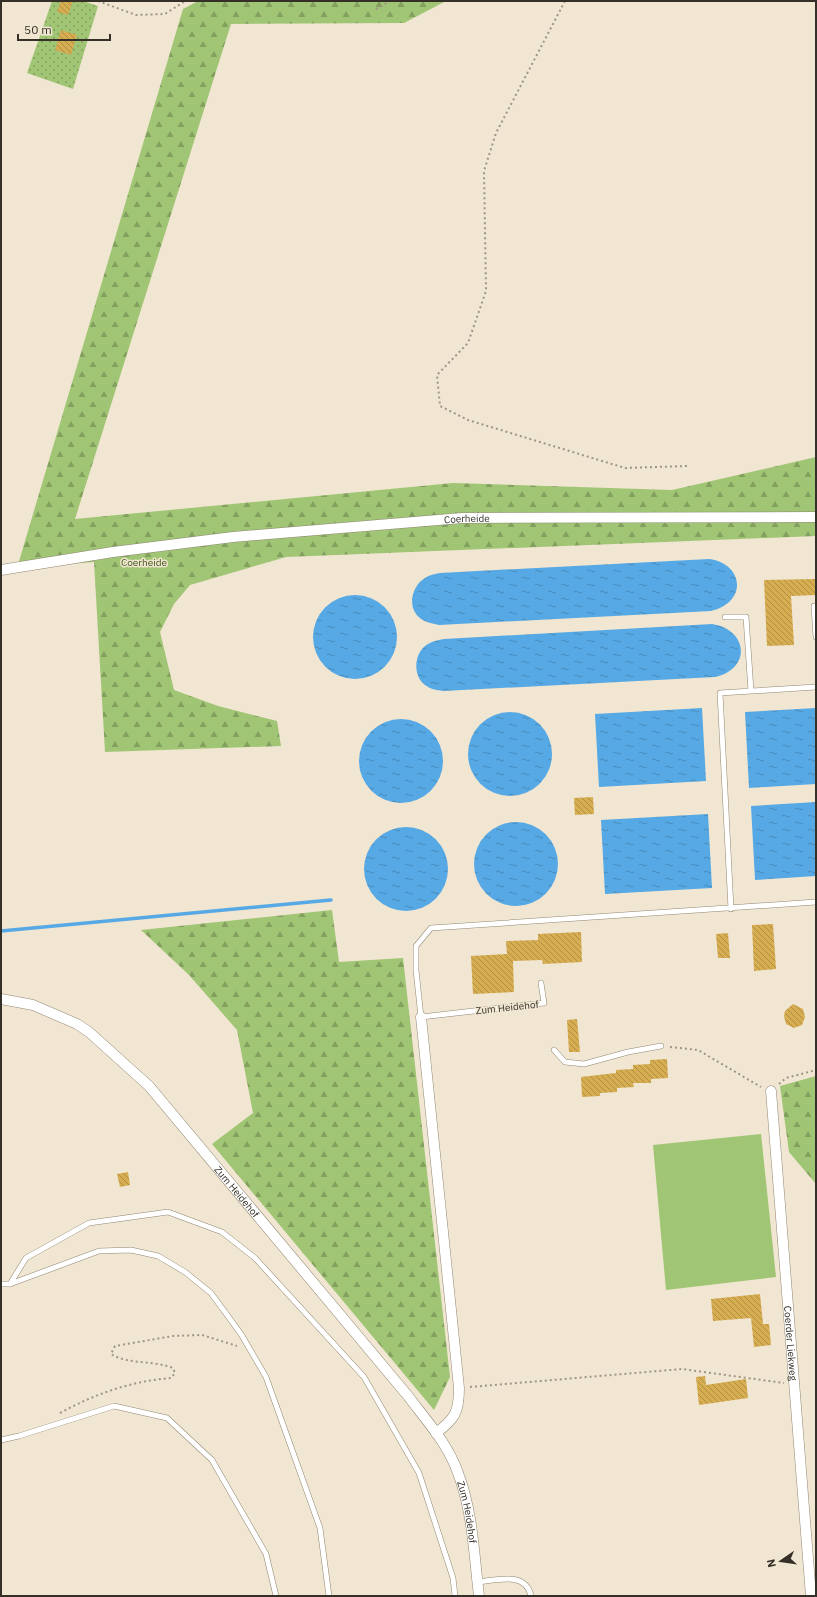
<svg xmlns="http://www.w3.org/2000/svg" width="817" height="1597" viewBox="0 0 817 1597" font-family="'IBM Plex Sans',sans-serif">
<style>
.green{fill:#a0c574}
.forest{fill:url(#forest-firs)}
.garden{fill:url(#garden-dots)}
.water{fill:url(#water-ripples)}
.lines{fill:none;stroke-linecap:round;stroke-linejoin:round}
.stream{stroke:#57a9e5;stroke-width:3.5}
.building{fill:url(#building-back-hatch)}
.service-casing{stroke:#908773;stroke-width:6}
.minor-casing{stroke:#908773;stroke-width:11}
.path{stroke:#9d9586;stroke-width:2;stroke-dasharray:2 3;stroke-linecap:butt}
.service{stroke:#fff;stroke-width:5}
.minor{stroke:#fff;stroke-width:10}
.labels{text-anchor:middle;stroke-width:3;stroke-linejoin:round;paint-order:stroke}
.street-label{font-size:10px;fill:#343028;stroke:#f1e6d1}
.park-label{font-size:10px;fill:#3a5217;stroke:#f1e6d1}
</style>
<defs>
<pattern id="forest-firs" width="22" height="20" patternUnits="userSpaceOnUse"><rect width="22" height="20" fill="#a0c574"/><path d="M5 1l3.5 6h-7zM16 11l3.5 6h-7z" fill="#83a05f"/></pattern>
<pattern id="garden-dots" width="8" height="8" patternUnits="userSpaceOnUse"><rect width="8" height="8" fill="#a0c574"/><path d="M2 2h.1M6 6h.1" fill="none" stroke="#83a05f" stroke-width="1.8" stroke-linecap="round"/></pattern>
<pattern id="water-ripples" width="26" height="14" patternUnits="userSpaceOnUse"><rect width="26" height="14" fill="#57a9e5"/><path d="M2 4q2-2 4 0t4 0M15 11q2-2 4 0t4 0" fill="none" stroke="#498aba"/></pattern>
<pattern id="building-back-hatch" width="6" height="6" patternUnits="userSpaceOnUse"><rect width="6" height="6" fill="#d7ad51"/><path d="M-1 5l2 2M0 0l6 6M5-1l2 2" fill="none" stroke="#af8d43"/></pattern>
</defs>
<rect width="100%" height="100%" fill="#f1e6d1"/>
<!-- green -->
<path class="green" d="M761,1134L776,1277L666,1290L653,1145Z"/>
<!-- forest -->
<path class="forest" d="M198,1H446L404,23L231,24L75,519L453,483L672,490L816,457V536L286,557L190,585L174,604L160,632L174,690L218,706L277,721L281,746L105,752L94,562L17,568L183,9Z
M332,910L339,962L403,958L450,1377L434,1410L212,1144L253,1113L237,1030L189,975L141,930Z
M816,1076V1184L789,1152L780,1086Z"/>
<!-- garden -->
<path class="garden" d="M52,1H83L98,6L73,89L27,73Z"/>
<!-- water -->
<path class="water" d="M709,559C745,564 747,603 711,611L439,625C430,623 422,622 416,614C408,603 413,585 425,578C429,575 435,574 440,573Z
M313 637a42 42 0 1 1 84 0a42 42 0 1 1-84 0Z
M712,624C749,630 751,669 715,677L443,691C436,690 430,689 425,685C412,675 414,652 428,644C433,641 439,640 444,639Z
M702,708L706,781L599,787L595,714Z
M816,708V784L749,788L745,712Z
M468 754a42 42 0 1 1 84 0a42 42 0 1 1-84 0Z
M359 761a42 42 0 1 1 84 0a42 42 0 1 1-84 0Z
M816,802V876L755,880L751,806Z
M708,814L712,888L605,894L601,820Z
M474 864a42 42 0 1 1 84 0a42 42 0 1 1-84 0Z
M364 869a42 42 0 1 1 84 0a42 42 0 1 1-84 0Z"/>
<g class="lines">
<!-- stream -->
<path class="stream" d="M1,931L331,900"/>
</g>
<!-- building -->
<path class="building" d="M61,1H73L68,15L57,12Z
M61,30L77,35L71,55L55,50Z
M816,579V595L791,596L794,645L767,646L764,580Z
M593,797L594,814L575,815L574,798Z
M773,924L776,969L754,971L752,925Z
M581,932L582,962L543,964L542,960L513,961L514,992L473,994L471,956L507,954L506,941L538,940V934Z
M728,933L730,958H718L716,934Z
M793,1004L803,1009L805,1017L802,1025L794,1028L786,1024L784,1016L785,1011Z
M577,1019L580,1052H569L567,1020Z
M667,1059L668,1078L651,1079V1083H633L634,1087L617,1088V1092L600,1093V1096L582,1097L581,1077L616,1073V1070L633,1069V1065L650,1064V1060Z
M128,1172L130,1185L120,1187L117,1174Z
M760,1294L763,1324H769L771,1345L754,1347L751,1318L713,1321L711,1299Z
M705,1376L706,1385L746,1379L748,1398L699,1405L696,1377Z"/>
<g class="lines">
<defs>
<path id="service" d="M814,606L816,637
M725,617H746L751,691
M731,909L720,693L816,687
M541,983L544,1003L421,1017L416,970V946L431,928L816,902
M554,1050L565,1062L584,1064L628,1052L661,1046
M1,1284H10L99,1251L131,1250L158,1256L185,1272L211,1293L241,1334L266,1377L320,1528L329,1596
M10,1284L26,1258L89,1223L168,1212L222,1232L255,1258L364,1377L419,1473L453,1578L455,1596
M1,1440L19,1436L114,1406L167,1418L212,1460L266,1554L276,1596
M477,1582C497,1580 526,1571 531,1596"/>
<g id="minor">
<path id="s1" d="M1,570L113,552L233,537L462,518L816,517"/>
<path id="s2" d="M1,999L33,1005L77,1024L89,1032L149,1086L408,1396C426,1420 448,1444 458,1473C473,1512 474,1555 479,1596"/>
<path d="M421,1017L459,1388C459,1412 455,1419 436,1433"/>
<path id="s3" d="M771,1091L811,1596"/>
</g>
</defs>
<!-- service casing -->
<use href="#service" class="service-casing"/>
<!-- minor casing -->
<use href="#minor" class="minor-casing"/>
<!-- path -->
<path class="path" d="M98,1L136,15L165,14L185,1
M565,1L496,133L484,171L486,291L468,343L437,375L440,406L468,420L625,468L687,466
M376,9L390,1
M670,1047L698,1050L761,1087
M779,1084L786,1078L816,1070
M470,1387L682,1369L784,1383
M60,1413C95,1394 131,1381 171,1378L175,1373L173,1368C153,1360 129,1365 111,1354L115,1346L173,1336L202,1335L237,1346"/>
<!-- service -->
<use href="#service" class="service"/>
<!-- minor -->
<use href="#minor" class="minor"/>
</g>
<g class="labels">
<!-- street labels -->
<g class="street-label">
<text dy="4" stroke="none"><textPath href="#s1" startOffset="469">Coerheide</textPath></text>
<text transform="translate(507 1007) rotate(-6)" y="4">Zum Heidehof</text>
<text dy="4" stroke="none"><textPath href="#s2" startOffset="313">Zum Heidehof</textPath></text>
<text dy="4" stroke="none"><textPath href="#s3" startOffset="253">Coerder Liekweg</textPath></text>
<text dy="4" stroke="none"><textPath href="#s2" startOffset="712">Zum Heidehof</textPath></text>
</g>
<!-- park labels -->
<g class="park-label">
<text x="144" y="566">Coerheide</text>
</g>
</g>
<!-- border -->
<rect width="817" height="1597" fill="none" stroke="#343028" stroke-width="4"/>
<!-- north arrow -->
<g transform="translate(781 1561) rotate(257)" stroke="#f1e6d1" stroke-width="3" paint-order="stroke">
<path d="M0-3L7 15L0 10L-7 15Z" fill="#343028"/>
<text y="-6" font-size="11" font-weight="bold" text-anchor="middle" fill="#343028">N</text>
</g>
<!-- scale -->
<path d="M18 34v6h92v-6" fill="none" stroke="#343028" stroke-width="2"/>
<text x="24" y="34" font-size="12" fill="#343028" stroke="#f1e6d1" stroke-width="3" paint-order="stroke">50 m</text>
</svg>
